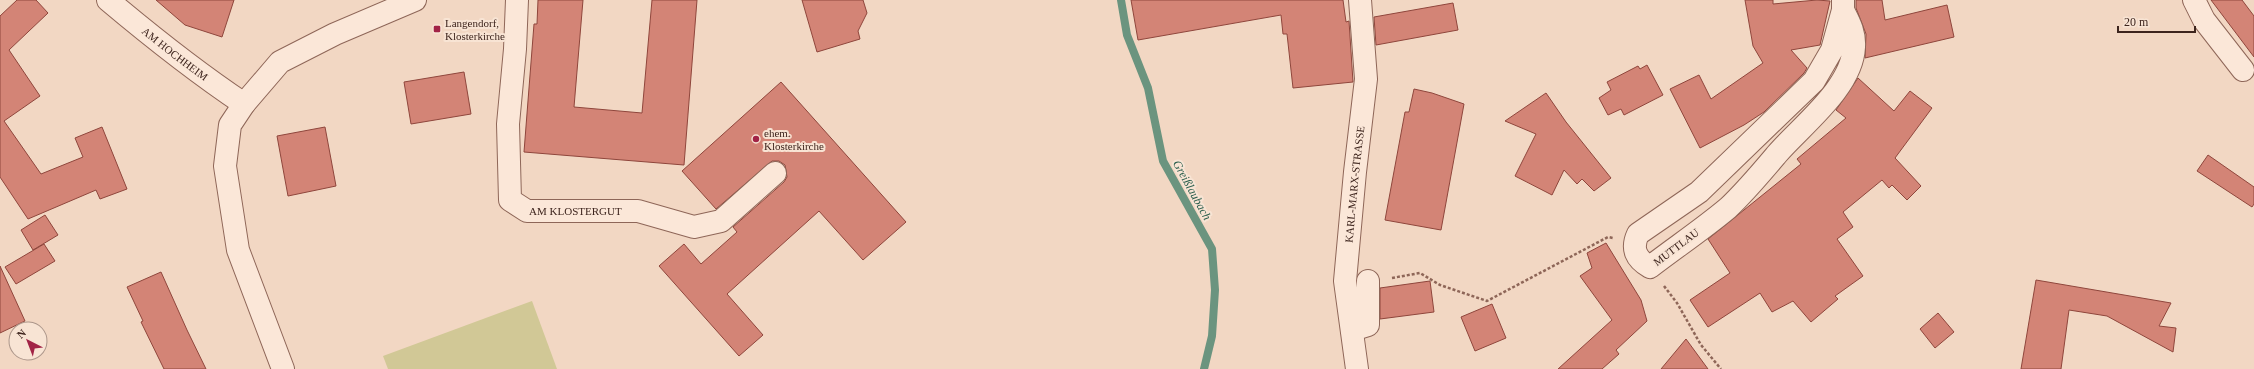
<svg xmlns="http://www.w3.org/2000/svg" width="2254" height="369" viewBox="0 0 2254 369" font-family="'Times New Roman',serif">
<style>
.green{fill:#d1c896}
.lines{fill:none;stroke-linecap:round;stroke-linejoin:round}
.stream{stroke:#6b947f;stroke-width:8}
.building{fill:#d38476;stroke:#8f463c}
.minor-casing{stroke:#8e6658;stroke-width:24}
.path{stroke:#8e6658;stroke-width:2.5;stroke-dasharray:3 2;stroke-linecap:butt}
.minor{stroke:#fbe7d8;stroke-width:22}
.poi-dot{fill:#a22346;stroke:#f8e4d4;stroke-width:1.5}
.labels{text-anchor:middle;stroke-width:4;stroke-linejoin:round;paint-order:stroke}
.poi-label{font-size:11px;fill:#3d241d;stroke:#f8e4d4;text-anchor:start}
.street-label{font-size:11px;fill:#3d241d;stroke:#f8e4d4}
.water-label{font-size:12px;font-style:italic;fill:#2b5e4d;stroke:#f8e4d4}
</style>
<rect width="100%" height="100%" fill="#f2d7c3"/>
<!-- green -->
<path class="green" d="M532,301L557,369H388L383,356Z"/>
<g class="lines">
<!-- stream -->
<path class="stream" d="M1121,0L1127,35L1148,88L1163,161L1212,249L1215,290L1212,336L1204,369"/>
</g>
<!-- building -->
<path class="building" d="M17,0H36L48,13L9,50L40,96L4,121L41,174L83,157L75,138L102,127L127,189L100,199L96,190L28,219L0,177V16Z
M156,0H234L222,37L185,25Z
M538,0H583L574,107L642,113L652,0H697L684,165L524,152L534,24H537Z
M802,0H863L867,13L858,31L860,39L817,52Z
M1131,0H1343L1346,22L1349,21L1353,82L1293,88L1287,34H1283L1281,15L1138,40Z
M1745,0H1773V4L1817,0L1830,1L1820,45L1791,50L1807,68L1804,73L1764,112L1744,125L1700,148L1670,89L1699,75L1711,99L1763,63L1753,46Z
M1856,0H1882L1885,20L1947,5L1954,37L1865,58L1866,34L1856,8Z
M2211,0H2242L2254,16V57Z
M1453,3L1458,30L1376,45L1374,17Z
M1647,65L1663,95L1624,115L1621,109L1608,115L1599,98L1611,90L1607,82L1638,66L1640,69Z
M464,72L471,114L411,124L404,82Z
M1858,78L1894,111L1910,91L1932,108L1895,158L1921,186L1907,200L1892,185L1889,188L1882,180L1843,212L1853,227L1837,239L1863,276L1835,296L1838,299L1811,322L1793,301L1772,312L1760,293L1708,327L1690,300L1730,273L1708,239L1801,164L1797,159L1846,118L1836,110Z
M781,82L906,222L863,260L819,211L727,294L763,335L739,356L659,266L684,244L701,264L737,232L733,227L784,182L787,177L785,165L779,161H772L716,209L682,171Z
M1414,89L1432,93L1464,104L1441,230L1385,220L1405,112H1409Z
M1546,93L1566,122L1611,178L1594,191L1582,179L1577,184L1564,170L1552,195L1515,176L1536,134L1505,121Z
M325,127L336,186L288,196L277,136Z
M2208,155L2254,187V204L2252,207L2197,171Z
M45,215L58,235L33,250L21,230Z
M1606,243L1641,300L1647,321L1616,350L1619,354L1602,369H1558L1612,320L1580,276L1592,268L1587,253Z
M44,244L55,261L16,284L5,267Z
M0,266L25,321L0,333Z
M161,272L187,330L206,369H164L141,322L143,321L127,287Z
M2036,280L2171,303L2159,326L2176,328L2173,352L2107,316L2069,310L2061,369H2021Z
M1430,281L1434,312L1380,319V288Z
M1492,304L1506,338L1475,351L1461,317Z
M1938,313L1954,332L1935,348L1920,329Z
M1686,339L1708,369H1661Z"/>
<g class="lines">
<defs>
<g id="minor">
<path id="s1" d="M108,0C152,37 196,72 244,104"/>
<path id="s2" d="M517,0L515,49L508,124L510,200L527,211H638L694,227L721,221L775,173"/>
<path d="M2194,0L2204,20L2243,70"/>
<path d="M1843,10C1849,22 1855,32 1854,47C1852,88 1802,125 1777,154C1761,173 1746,191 1728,208C1703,229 1676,247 1650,267C1636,259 1631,249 1638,234L1699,192L1814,81L1832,50L1843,10V0"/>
<path d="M1352,330L1368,325V281"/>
<path d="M283,369L238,250L225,166L230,125L244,104L280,62L335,34L415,0"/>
<path id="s3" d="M1357,369L1345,281L1355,172L1366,79L1360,0"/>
</g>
</defs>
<!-- minor casing -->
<use href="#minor" class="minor-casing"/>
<!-- path -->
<path class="path" d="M1392,278L1420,273L1440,285L1487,301L1608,237L1613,238
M1664,286L1677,303L1701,345L1721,369"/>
<!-- minor -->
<use href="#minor" class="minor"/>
</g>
<!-- markers -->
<g class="poi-dot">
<rect x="433" y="25" width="8" height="8" rx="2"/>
<circle cx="756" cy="139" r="4"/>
</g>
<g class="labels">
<!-- poi labels -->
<g class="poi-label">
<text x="445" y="27">Langendorf,<tspan x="445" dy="13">Klosterkirche</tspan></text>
<text x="764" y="137">ehem.<tspan x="764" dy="13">Klosterkirche</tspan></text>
</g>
<!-- street labels -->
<g class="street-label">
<text dy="4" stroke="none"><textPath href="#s1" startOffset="86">AM HOCHHEIM</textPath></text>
<text dy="4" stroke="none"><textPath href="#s3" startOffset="186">KARL-MARX-STRASSE</textPath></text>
<text dy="4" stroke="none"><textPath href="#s2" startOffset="269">AM KLOSTERGUT</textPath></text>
<text transform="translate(1676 247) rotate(-37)" y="4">MUTTLAU</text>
</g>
<!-- water labels -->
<g class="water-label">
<text transform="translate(1192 190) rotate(61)" y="4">Greißlaubach</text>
</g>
</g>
<!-- north arrow -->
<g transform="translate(28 341) rotate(318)"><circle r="19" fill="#f8e4d4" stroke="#ad978b"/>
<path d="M0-3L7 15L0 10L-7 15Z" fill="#a22346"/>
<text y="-6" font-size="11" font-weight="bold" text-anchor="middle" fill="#3d241d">N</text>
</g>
<!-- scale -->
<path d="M2118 26v6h77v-6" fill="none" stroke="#3d241d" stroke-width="2"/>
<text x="2124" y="26" font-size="12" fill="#3d241d" stroke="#f8e4d4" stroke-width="3" paint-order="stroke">20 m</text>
</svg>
